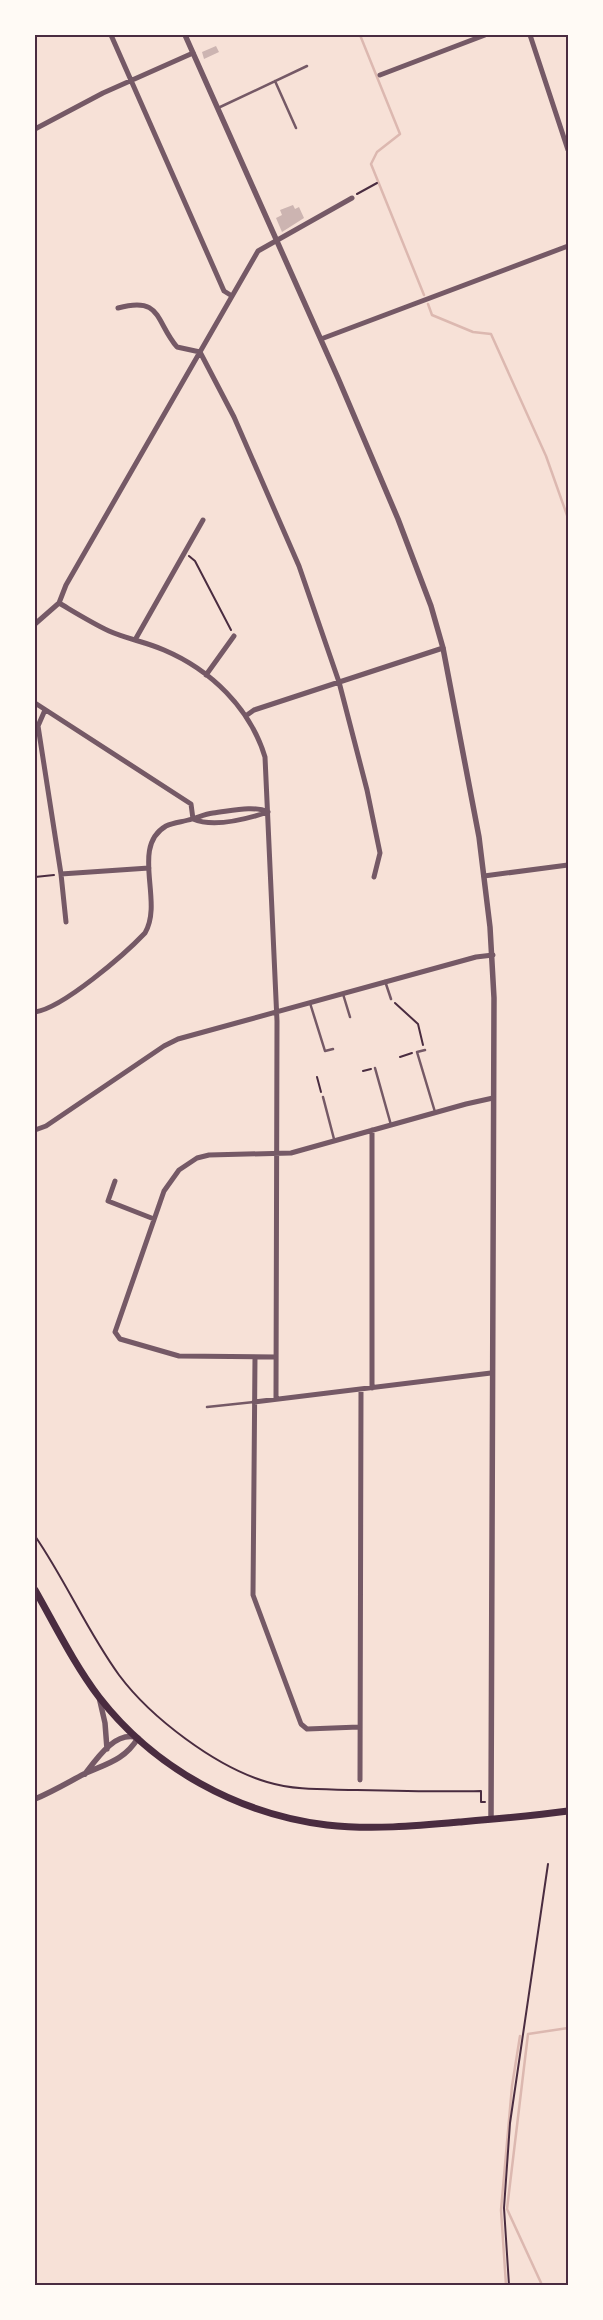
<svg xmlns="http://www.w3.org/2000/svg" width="603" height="2320" viewBox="0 0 603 2320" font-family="'Roboto Condensed',sans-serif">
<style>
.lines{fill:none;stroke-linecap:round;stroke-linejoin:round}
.stream{stroke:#dcb8b0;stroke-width:2.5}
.building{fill:#ccb4b1}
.path{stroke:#4a2c40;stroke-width:2}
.service{stroke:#755966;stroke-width:2.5}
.minor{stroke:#755966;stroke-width:5}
.tertiary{stroke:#755966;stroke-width:5.5}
.secondary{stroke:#4a2c40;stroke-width:7}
.neatline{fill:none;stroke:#4a2c40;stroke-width:2}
</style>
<rect width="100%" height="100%" fill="#f7e1d7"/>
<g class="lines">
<!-- stream -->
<path class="stream" d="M360,35L400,134L377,152L371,164L424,295
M428,304L432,315L473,332L491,334L546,456L568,518
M568,1160V1270
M506,2285L501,2210L512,2086L520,2036
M542,2285L507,2209L528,2034L568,2028"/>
</g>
<!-- building -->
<path class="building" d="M216,46L219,52L204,59L202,52Z
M293,205L295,209L299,207L304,218L282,232L276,218L282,215L280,210Z"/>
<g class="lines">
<!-- path -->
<path class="path" d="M357,194L377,183
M189,556L195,561L231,630
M35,877L54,875
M395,1003L418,1024L423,1045
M400,1057L412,1053
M363,1071L371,1069
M317,1077L321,1092
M35,1536C66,1581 87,1631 119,1675C151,1718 216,1767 267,1782C297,1791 326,1789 357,1790C398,1791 440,1792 481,1791V1802H485
M509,2285L504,2208L510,2123L548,1864"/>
<!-- service -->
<path class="service" d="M275,81L296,128
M218,108L307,66
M385,981L391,999
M343,994L350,1017
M310,1003L325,1051L333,1049
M425,1050L417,1052L435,1112
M375,1068L391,1125
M323,1097L334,1139
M207,1407L254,1402"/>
<!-- minor -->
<path class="minor" d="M111,35L224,291L232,296
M530,35L568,150
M380,75L485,35
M35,129L103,93L193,53
M118,308C162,296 155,321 177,347L200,352L234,417L299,566L339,682L367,790L380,853L374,877
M321,339L568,246
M59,603C76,613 92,623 109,631C127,639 146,642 164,650C211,670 250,708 265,757L277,1021L276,1398
M35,624L59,603L66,585L258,251L352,198
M135,640L203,520
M206,675L234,636
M35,703L191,804L193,819
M45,710L38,726L61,874L66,922
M247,715L254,710L443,648
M193,819C214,828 247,819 268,812
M61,874L149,868
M484,876L568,865
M35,1012C63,1008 125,954 145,933C164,901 130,847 166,826C174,822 183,822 192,819C199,817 205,814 213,813C231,811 254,805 268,812
M35,1130L46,1126L164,1046L178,1039L476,957L493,955
M372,1130V1388
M115,1181L108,1201L154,1219
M255,1357L253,1595L301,1724L307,1729L359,1727
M276,1357L179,1356L120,1339L115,1332L164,1191L179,1170L197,1158L209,1155L291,1153L466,1104L493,1098
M254,1402L491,1373
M360,1780L361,1390"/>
<!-- tertiary -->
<path class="tertiary" d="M185,35L338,378L398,519L431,606L443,648L479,837L490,927L494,998L491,1819
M99,1697L105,1723L107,1749
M35,1799C52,1792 67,1783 84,1774C105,1764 124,1761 138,1738C116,1730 97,1758 85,1774"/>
<!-- secondary -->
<path class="secondary" d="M35,1590C55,1625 74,1664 99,1697C154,1768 238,1814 327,1825C371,1830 415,1826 459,1822C495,1819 532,1816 568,1811"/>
</g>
<!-- border -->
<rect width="603" height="2320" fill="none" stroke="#fffaf5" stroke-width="72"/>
<rect x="36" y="36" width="531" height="2248" class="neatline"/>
</svg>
